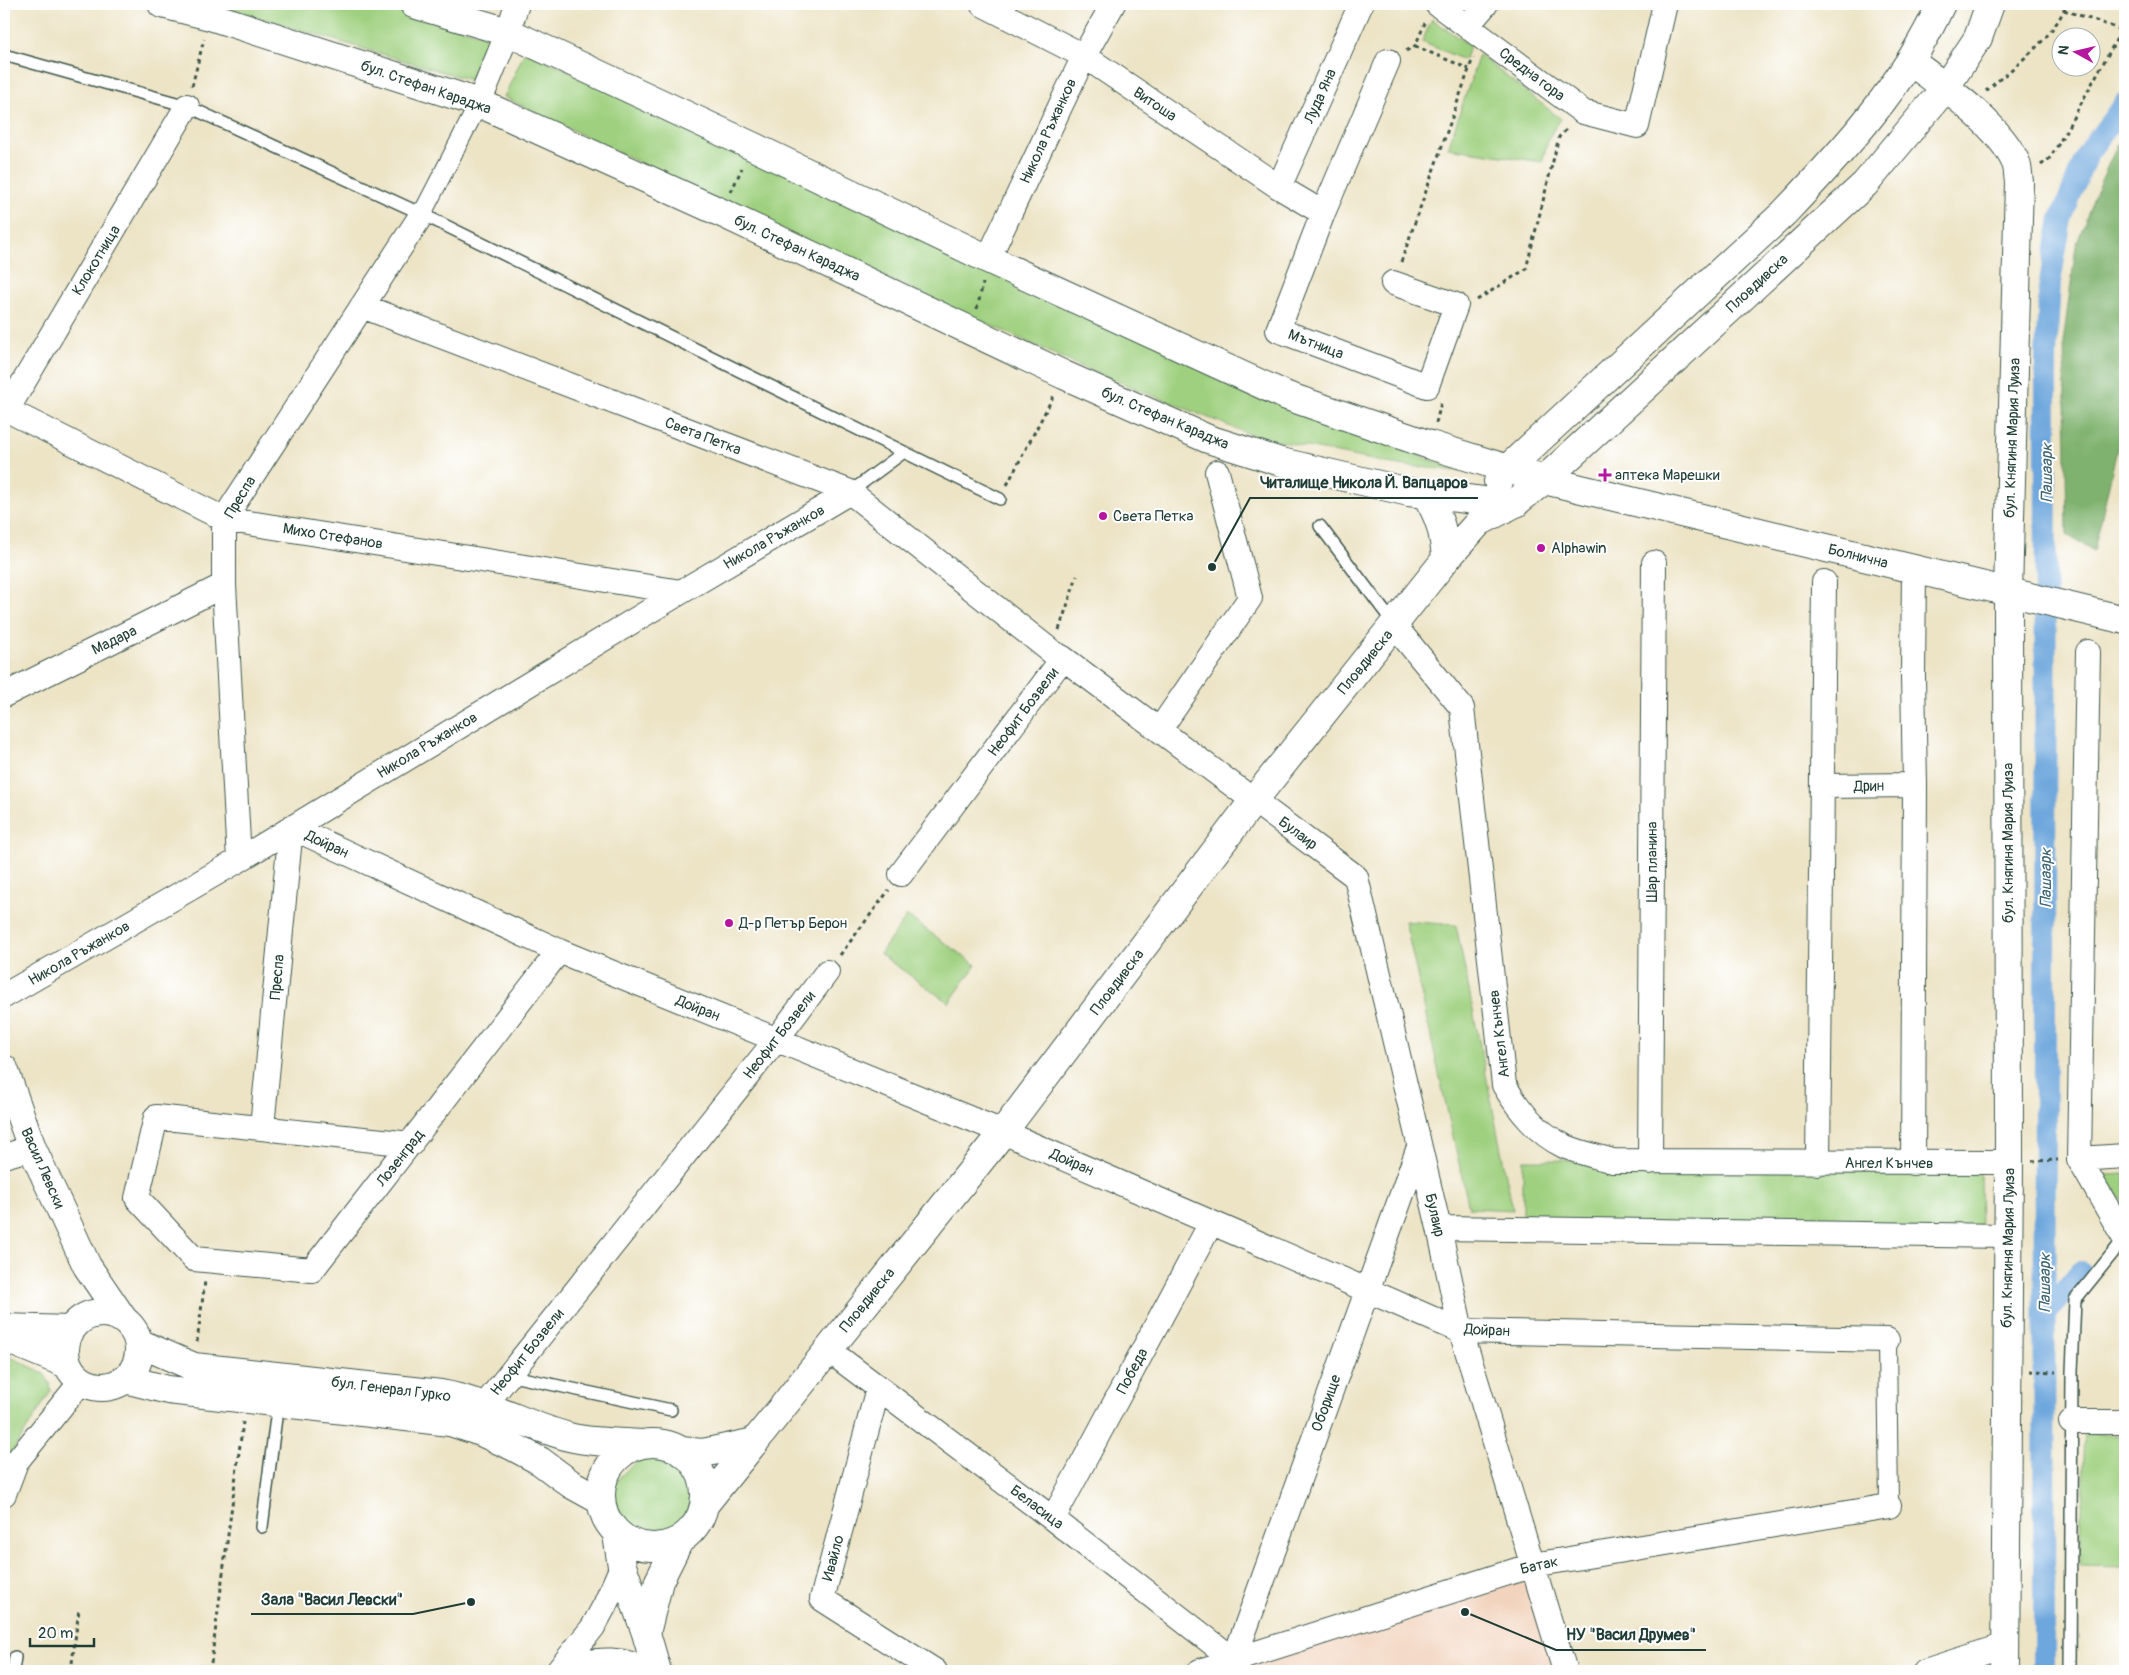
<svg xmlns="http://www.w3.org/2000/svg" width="2129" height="1675" viewBox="0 0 2129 1675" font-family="Pangolin,sans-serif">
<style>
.built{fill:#f2d4be}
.green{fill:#9fd07f;stroke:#5f865a}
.forest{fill:#7fb26e;stroke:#4f7851}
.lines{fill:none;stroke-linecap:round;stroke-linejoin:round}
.canal{stroke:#6ea7dd;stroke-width:22}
.service-casing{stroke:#3e564a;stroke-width:14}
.pedestrian-casing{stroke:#3e564a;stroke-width:20}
.minor-casing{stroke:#3e564a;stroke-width:26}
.tertiary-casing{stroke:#3e564a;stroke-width:30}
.path{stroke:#3e564a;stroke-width:3;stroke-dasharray:4 4;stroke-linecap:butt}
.service{stroke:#fff;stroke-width:11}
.pedestrian{stroke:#fff;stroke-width:18}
.minor{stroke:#fff;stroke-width:24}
.tertiary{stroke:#fff;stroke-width:28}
.poi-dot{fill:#b5179e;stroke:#fff;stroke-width:2}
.labels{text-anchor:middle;stroke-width:4;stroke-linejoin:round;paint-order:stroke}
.street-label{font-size:15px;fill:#1f3d34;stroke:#fff}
.poi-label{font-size:15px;fill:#1f3d34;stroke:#fff;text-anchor:start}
.water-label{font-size:16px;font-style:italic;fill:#3b626f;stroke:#fff}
.leader{fill:none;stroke:#1f3d34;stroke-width:2}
.callout-dot{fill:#1f3d34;stroke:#fff;stroke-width:2}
.callout-label{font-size:16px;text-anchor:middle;font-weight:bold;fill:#1f3d34;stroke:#fff;stroke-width:4;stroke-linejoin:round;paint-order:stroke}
</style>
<rect width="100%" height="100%" fill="#fff"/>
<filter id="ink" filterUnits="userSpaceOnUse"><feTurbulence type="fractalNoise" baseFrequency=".02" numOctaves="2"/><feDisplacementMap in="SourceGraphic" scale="10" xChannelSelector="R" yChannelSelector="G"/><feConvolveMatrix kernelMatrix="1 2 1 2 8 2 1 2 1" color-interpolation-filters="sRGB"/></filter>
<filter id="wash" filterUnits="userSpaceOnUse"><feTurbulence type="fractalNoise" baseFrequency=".0096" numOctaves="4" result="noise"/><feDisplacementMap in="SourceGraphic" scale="20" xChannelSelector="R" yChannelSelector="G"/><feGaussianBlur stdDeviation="1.12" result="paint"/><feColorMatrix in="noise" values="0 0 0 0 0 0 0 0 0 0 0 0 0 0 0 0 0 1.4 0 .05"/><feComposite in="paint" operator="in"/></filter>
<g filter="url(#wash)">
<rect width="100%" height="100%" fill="#ede4c6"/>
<!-- built -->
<path class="built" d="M1533,1565L1565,1671H1238Z"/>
<!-- green -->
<path class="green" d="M212,4H375L488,36L470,80Z
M1432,19L1470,46L1464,60L1422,42Z
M525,51L1404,450L1460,471L1397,465L1254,436L1082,367L723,203L504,97Z
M1479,55L1561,119L1549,137L1542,162L1448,148Z
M907,916L976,965L949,1003L880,954Z
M1405,921L1456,925L1513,1210L1469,1208Z
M1523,1160L1980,1163L1981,1235L1523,1230Z
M2125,1174V1205L2105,1175Z
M4,1354L44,1373L50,1384L51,1391L11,1454L4,1472Z
M2085,1433L2125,1435V1567L2080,1566Z
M645,1454C652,1455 661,1454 668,1456C672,1457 677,1462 680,1465C715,1494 674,1549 633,1535C624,1532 618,1521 612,1514C612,1473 619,1480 645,1454Z"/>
<!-- forest -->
<path class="forest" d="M2125,129V414L2094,551L2067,535L2064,335L2076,246L2096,191Z"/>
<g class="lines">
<!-- canal -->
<path class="canal" d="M2045,1315L2080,1272
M2044,1671L2046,356L2050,282L2061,219L2087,154L2125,103"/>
</g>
</g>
<g filter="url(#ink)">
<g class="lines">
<defs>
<path id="service" d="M4,55L187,106L422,214L904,452L850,492
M904,452L1000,499
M1320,526L1394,624
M508,1375L671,1410
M262,1527L278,1402
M13,1671L15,1657
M2070,1671L2072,1372L2075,1300L2124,1239"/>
<path id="pedestrian" d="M422,214L479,103
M1887,1340L1889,1506"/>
<path id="minor" d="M982,4L1084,56L1279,187L1323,213
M1437,4L1583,112L1637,126L1665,4
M1467,26L1486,4
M1388,61L1323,213L1278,330L1427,386L1456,305L1393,283
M479,103L508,32L517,4
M1279,187L1361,4
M988,259L1084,56L1113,4
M362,306L850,492L1052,652L1063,658L1356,877L1439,1228L1461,1331L1565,1671
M7,410L224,519L681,592
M4,412L7,410L187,106
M1394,625L1462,708L1504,1085C1519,1110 1537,1133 1564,1146C1579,1153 1597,1156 1613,1161L2009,1162
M2088,652L2079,1159L2125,1239
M4,695L224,585
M1160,729L1250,598L1217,472
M1823,786L1915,785
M239,860L224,585V519L422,214
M901,874L1063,658
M4,996L239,860L681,592L850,492
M262,1127L291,827L559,951L1003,1132L1461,1331L1887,1340
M411,1144L156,1117L137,1198L194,1259L312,1270L559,951
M4,1156L32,1148
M2079,1159L2125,1156
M1650,1162L1654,563
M1818,1163L1824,582
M1913,1163L1915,785L1913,676L1914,569
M1439,1228L2008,1236
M827,1349L1053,1519L1234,1660L1238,1671
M878,1388L822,1599L935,1671
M485,1405L776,1040L827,972
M2071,1422H2125
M4,1494L16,1462L81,1382
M1053,1519L1211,1223
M1234,1660L1419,1147
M563,1665C589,1662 622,1654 644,1671
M558,1671L593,1627L605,1605L622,1566
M1200,1671L1533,1565L1889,1506
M1925,1671L2005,1645"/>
<path id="tertiary" d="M162,4L210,16L479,103L722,213L1064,375L1208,439L1281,462L1409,492L1483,501L1516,503
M414,4L508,32L752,146L988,259L1287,396L1430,445L1544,480L2125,620
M1910,61C1942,85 2000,125 2016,163C2018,168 2018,176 2019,182L2008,592L2009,1162L2005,1671
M1498,481L1507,469L1784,213C1844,150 1905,84 1941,4
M1426,495C1440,517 1444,533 1446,559
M4,1069L32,1148L87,1266L123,1319
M65 1350a37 37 0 1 1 74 0a37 37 0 1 1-74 0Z
M4,1328L69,1330
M4,1338L67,1364
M139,1343L194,1367L441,1394C486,1402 525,1425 569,1437C591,1443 618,1442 642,1444
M125,1379L168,1390L450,1422L481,1432L512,1446L540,1461L571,1484L600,1500
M601 1495a52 52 0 1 1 104 0a52 52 0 1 1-104 0Z
M680,1451L703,1453L755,1442
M704,1505L1003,1132L1254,800L1446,559L1479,522L1515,503L1544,480L1865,184L1945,88L1978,38L1990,4
M617,1535L622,1566L646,1633L657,1671
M646,1633L659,1581L679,1541"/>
</defs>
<!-- service casing -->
<use href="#service" class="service-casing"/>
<!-- pedestrian casing -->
<use href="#pedestrian" class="pedestrian-casing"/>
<!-- minor casing -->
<use href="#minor" class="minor-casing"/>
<!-- tertiary casing -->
<use href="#tertiary" class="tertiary-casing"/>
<!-- path -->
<path class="path" d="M2114,4L2125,7
M2064,10L2122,30
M1415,46L1469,69
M1406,51L1415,46L1425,23
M192,86L204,39
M1986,91C2013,67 2055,38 2066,4
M2041,165L2049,159L2058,145L2125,24
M731,192L742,168
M1401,262L1473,58
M1477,300L1526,269L1559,137L1567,129
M977,309L983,283
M1436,423L1441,403
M1007,485L1054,395
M1059,630L1077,576
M840,955L889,890
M2032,1161L2058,1160
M197,1342L205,1281
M2030,1371L2056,1372
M4,1376L9,1365
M71,1671L79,1609
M210,1671L243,1422"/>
<!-- service -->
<use href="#service" class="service"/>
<!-- pedestrian -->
<use href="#pedestrian" class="pedestrian"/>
<!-- minor -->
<use href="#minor" class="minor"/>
<!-- tertiary -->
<use href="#tertiary" class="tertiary"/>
</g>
</g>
<!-- markers -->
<g class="poi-dot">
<path d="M1602.5 467.5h5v5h5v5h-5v5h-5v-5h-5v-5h5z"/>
<circle cx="1103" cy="516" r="5"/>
<circle cx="1541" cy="548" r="5"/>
<circle cx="729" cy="923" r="5"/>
</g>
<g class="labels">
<!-- street labels -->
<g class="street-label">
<text transform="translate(1532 74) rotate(37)" y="5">Средна гора</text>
<text transform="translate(426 87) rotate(19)" y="5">бул. Стефан Караджа</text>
<text transform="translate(1320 96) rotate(-66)" y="5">Луда Яна</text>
<text transform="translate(1155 104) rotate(34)" y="5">Витоша</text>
<text transform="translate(1048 131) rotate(-65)" y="5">Никола Ръжанков</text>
<text transform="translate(797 248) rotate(25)" y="5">бул. Стефан Караджа</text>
<text transform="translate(96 260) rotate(-59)" y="5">Клокотница</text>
<text transform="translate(1757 283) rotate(-43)" y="5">Пловдивска</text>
<text transform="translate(1316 344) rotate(21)" y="5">Мътница</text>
<text transform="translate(1165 418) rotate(23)" y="5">бул. Стефан Караджа</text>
<text transform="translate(703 436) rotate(21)" y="5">Света Петка</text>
<text transform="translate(2012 438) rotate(-88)" y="5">бул. Княгиня Мария Луиза</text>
<text transform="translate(240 497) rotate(-59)" y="5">Преспа</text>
<text transform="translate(333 536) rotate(9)" y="5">Михо Стефанов</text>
<text transform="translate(774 537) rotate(-30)" y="5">Никола Ръжанков</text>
<text transform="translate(1858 556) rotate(14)" y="5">Болнична</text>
<text transform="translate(114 640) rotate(-26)" y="5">Мадара</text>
<text transform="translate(1365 662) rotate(-51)" y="5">Пловдивска</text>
<text transform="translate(1023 712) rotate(-53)" y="5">Неофит Бозвели</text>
<text transform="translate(427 745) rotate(-31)" y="5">Никола Ръжанков</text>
<text transform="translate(1869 786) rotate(-1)" y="5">Дрин</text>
<text transform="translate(1298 833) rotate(37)" y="5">Булаир</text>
<text transform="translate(2008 843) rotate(-90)" y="5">бул. Княгиня Мария Луиза</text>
<text transform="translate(327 844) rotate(25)" y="5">Дойран</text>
<text transform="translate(1652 862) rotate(-90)" y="5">Шар планина</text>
<text transform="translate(79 953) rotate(-30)" y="5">Никола Ръжанков</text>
<text transform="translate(277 977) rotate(-85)" y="5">Преспа</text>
<text transform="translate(1117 982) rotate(-53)" y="5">Пловдивска</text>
<text transform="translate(698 1008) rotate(22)" y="5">Дойран</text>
<text transform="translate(1499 1034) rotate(-97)" y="5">Ангел Кънчев</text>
<text transform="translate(779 1035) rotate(-52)" y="5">Неофит Бозвели</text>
<text transform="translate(400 1158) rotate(-52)" y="5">Лозенград</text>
<text transform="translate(1072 1162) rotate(24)" y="5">Дойран</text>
<text x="1889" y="1168">Ангел Кънчев</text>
<text transform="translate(43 1168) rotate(66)" y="5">Васил Левски</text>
<text transform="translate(1435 1215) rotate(77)" y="5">Булаир</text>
<text transform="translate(2008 1248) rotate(-89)" y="5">бул. Княгиня Мария Луиза</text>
<text transform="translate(867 1300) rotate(-51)" y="5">Пловдивска</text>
<text transform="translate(1487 1330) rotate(3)" y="5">Дойран</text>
<text transform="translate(527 1352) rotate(-51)" y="5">Неофит Бозвели</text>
<text transform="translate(1132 1371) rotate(-62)" y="5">Победа</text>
<text transform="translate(391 1389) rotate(7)" y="5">бул. Генерал Гурко</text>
<text transform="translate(1326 1403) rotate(-70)" y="5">Оборище</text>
<text transform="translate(1037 1507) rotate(37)" y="5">Беласица</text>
<text transform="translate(833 1558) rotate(-75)" y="5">Ивайло</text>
<text transform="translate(1539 1565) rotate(-13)" y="5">Батак</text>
</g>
<!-- poi labels -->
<g class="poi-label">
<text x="1615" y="480">аптека Марешки</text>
<text x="1113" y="521">Света Петка</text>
<text x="1551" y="553">Alphawin</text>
<text x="739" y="928">Д-р Петър Берон</text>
</g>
<!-- water labels -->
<g class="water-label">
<text transform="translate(2046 473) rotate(-90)" y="6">Пашаарк</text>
<text transform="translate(2045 878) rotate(-90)" y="6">Пашаарк</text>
<text transform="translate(2044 1283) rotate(-90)" y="6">Пашаарк</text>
</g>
</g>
<!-- callouts -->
<path class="leader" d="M1212 567L1250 498H1478M471 1602L413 1614H251M1465 1612L1556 1650H1706"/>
<g class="callout-dot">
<circle cx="1212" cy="567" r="5"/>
<circle cx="471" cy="1602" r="5"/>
<circle cx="1465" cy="1612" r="5"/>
</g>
<g class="callout-label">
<text x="1364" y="488">Читалище Никола Й. Вапцаров</text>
<text x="332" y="1605">Зала "Васил Левски"</text>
<text x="1631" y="1640">НУ "Васил Друмев"</text>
</g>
<!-- margin -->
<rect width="2129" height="1675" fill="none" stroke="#fff" stroke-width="20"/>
<!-- north arrow -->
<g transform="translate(2076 52) rotate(278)"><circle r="24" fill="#ffffff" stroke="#a5b1ae"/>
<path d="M0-4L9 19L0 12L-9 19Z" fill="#b5179e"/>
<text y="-8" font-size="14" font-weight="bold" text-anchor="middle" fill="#1f3d34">N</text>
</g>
<!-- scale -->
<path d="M30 1638v8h64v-8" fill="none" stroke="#1f3d34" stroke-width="2.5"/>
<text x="38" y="1638" font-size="15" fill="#1f3d34" stroke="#ffffff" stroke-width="4" paint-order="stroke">20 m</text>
</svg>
